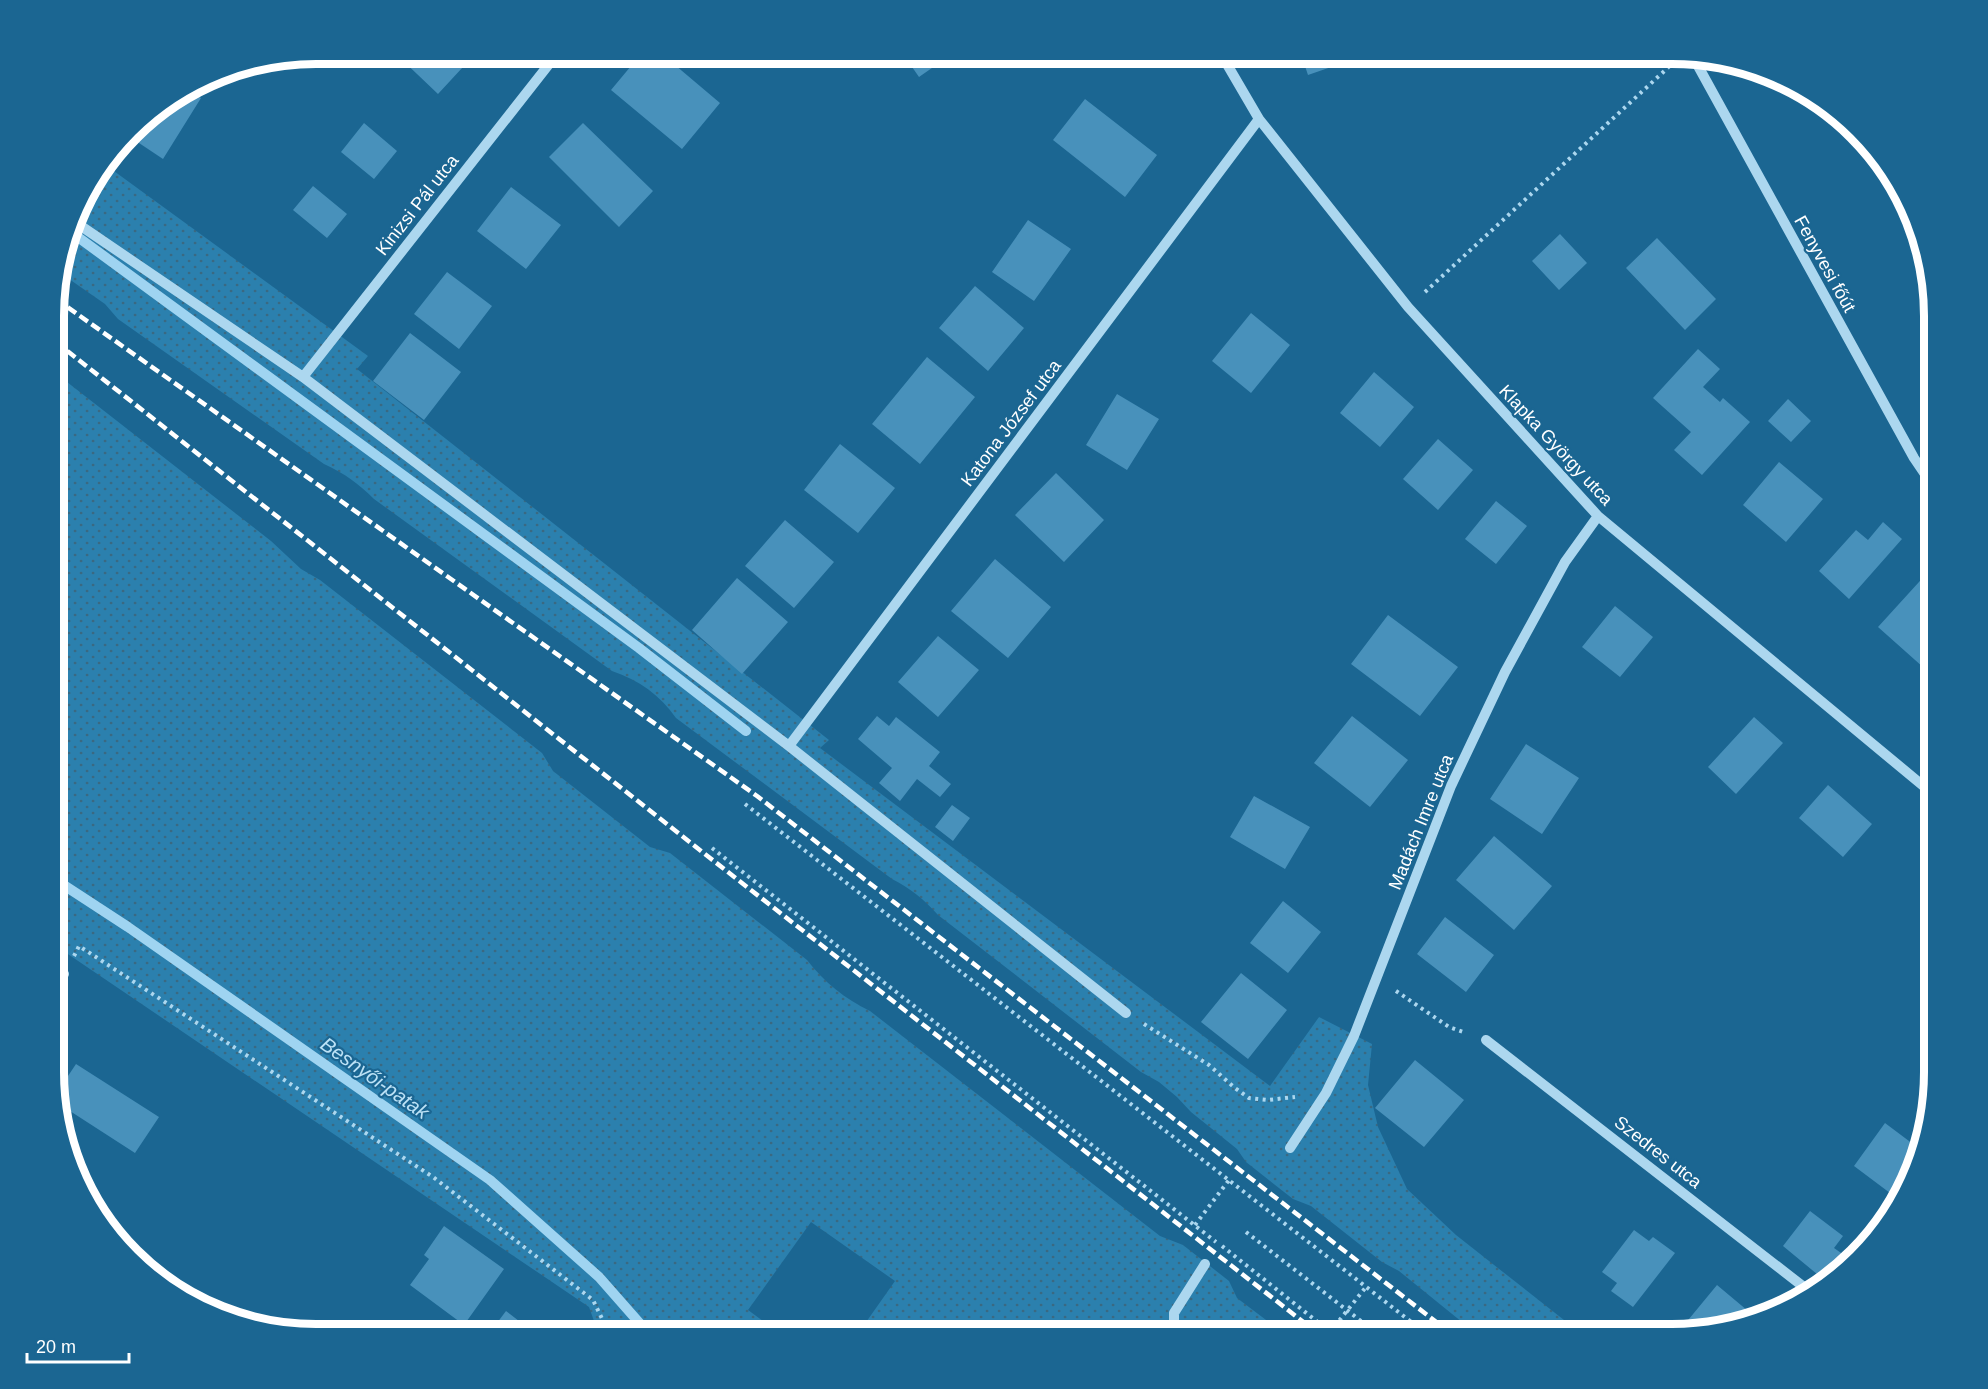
<svg xmlns="http://www.w3.org/2000/svg" width="1988" height="1389" viewBox="0 0 1988 1389" font-family="Arial,sans-serif">
<style>
.grass{fill:url(#grass-dots)}
.lines{fill:none;stroke-linecap:round;stroke-linejoin:round}
.stream{stroke:#9fd4f1;stroke-width:10}
.building{fill:#4891bb}
.path{stroke:#acd7ef;stroke-width:4;stroke-dasharray:3 4.5;stroke-linecap:butt}
.minor{stroke:#acd7ef;stroke-width:10}
.rail{stroke:#fff;stroke-width:4.5;stroke-dasharray:10 4.5;stroke-linecap:butt}
.labels{text-anchor:middle;stroke-width:4.5;stroke-linejoin:round;paint-order:stroke}
.street-label{font-size:18px;fill:#fff;stroke:#1b6692}
.water-label{font-size:20px;font-style:italic;fill:#bce2f6;stroke:#1b6692}
.rim{fill:none;stroke:#fff;stroke-width:8}
</style>
<defs>
<pattern id="grass-dots" width="8" height="8" patternUnits="userSpaceOnUse" patternTransform="scale(1.5)"><rect width="8" height="8" fill="#2b80ae"/><path d="M2 2h.1M6 6h.1" fill="none" stroke="#3a6982" stroke-width="1.8" stroke-linecap="round"/></pattern>
</defs>
<rect width="100%" height="100%" fill="#1b6692"/>
<!-- grass -->
<path class="grass" d="M107,166L368,356L357,369L829,740L820,748L1270,1086L1319,1017L1372,1044L1368,1085L1378,1127L1407,1189L1456,1235L1583,1335H1478L1399,1271L1382,1262L1311,1206L1293,1199L1246,1162L1237,1149L1191,1112L1177,1097L1159,1082L1141,1072L938,915C924,899 910,888 892,879L676,718C660,695 639,680 612,671L374,499C359,484 344,473 324,464L118,319L105,304L59,272L81,200Z
M56,379L67,382L271,541L301,569L320,580L542,753L553,771L650,847L670,853L807,960C824,982 845,999 870,1011L1160,1236L1183,1245L1229,1281L1237,1298L1286,1335H857L895,1281L811,1222L748,1310L782,1335H599L589,1307L56,946Z"/>
<g class="lines">
<!-- stream -->
<path class="stream" d="M71,232L639,648L746,731
M56,880L128,927L490,1180L599,1277L650,1335"/>
</g>
<!-- building -->
<path class="building" d="M396,54H475L438,94Z
M641,54H662L720,103L682,149L611,90Z
M903,54H952L919,77Z
M1063,54H1087L1073,66Z
M1301,54H1366V55L1308,75Z
M189,91L201,98L163,159L133,139L147,117Z
M1085,99L1157,155L1125,197L1053,140Z
M364,123L397,151L374,179L341,152Z
M583,123L653,191L619,227L549,157Z
M313,186L347,214L327,238L293,210Z
M511,187L561,225L526,269L477,231Z
M1028,220L1071,249L1034,301L992,272Z
M1560,234L1587,263L1559,290L1532,261Z
M1657,238L1716,299L1685,330L1626,268Z
M447,272L492,306L459,349L414,314Z
M975,286L1024,328L988,371L939,328Z
M1251,313L1290,345L1251,393L1212,361Z
M410,333L461,372L424,420L373,381Z
M1698,349L1720,369L1703,387L1720,402L1723,398L1750,422L1702,475L1674,450L1691,432L1653,398Z
M927,357L975,397L920,464L872,424Z
M1374,372L1414,407L1380,447L1340,413Z
M1117,394L1159,419L1127,470L1086,445Z
M1788,399L1811,421L1791,442L1768,421Z
M1438,439L1473,470L1438,510L1403,479Z
M840,444L895,488L858,533L804,490Z
M1779,462L1823,499L1786,542L1743,505Z
M1056,473L1104,520L1064,562L1015,515Z
M1496,501L1527,526L1496,564L1465,539Z
M785,520L834,562L794,608L745,566Z
M1883,522L1902,539L1849,599L1819,571L1856,530L1868,540Z
M995,559L1051,607L1008,658L951,611Z
M1929,571L1933,575V676L1878,627Z
M737,578L788,622L742,674L692,630Z
M1615,606L1653,637L1620,677L1582,647Z
M1388,615L1458,667L1420,716L1351,664Z
M938,636L979,670L938,717L898,682Z
M877,716L889,726L896,717L940,752L929,766L951,784L940,797L917,779L900,801L879,783L892,768L858,739Z
M1352,716L1408,760L1370,807L1314,763Z
M1754,717L1783,743L1736,794L1708,767Z
M1526,744L1579,778L1542,834L1490,799Z
M1828,785L1872,824L1843,857L1799,818Z
M1254,796L1310,827L1285,869L1230,837Z
M952,805L970,818L953,841L935,827Z
M1494,836L1552,886L1514,930L1456,880Z
M1283,901L1321,932L1288,973L1250,943Z
M1445,917L1494,955L1466,992L1417,954Z
M1241,973L1287,1010L1248,1059L1201,1022Z
M1415,1060L1464,1100L1424,1147L1375,1108Z
M76,1064L159,1117L135,1153L56,1102V1094Z
M1885,1123L1921,1150L1920,1157L1898,1199L1854,1166Z
M1810,1211L1843,1236L1834,1248L1844,1255L1823,1279L1783,1246Z
M444,1226L504,1269L464,1325L410,1285L429,1259L424,1255Z
M1634,1230L1649,1241L1653,1237L1675,1253L1633,1307L1611,1291L1617,1283L1602,1272Z
M1717,1285L1754,1316L1691,1331L1684,1325Z
M506,1311L537,1335H488Z"/>
<g class="lines">
<!-- path -->
<path class="path" d="M1425,292L1673,63
M745,804L1428,1335
M712,848L1216,1242
M74,956L79,946L433,1177L593,1300L610,1335
M1396,991L1449,1027L1466,1033
M1144,1024L1209,1065L1235,1088L1249,1098L1268,1100L1295,1097
M1195,1225L1229,1180
M1246,1232L1379,1335
M1222,1246L1334,1335
M1330,1332L1366,1287"/>
<!-- minor -->
<path class="minor" d="M1221,54L1259,119L1408,307L1598,516L1933,794
M1692,55L1914,458L1933,486
M75,222L303,377L789,746L1126,1013
M303,377L557,54
M789,746L1259,119
M56,989L64,974
M1486,1040L1809,1291
M1290,1148L1326,1093L1354,1036L1451,786L1505,672L1565,562L1598,516
M1174,1335V1313L1205,1264"/>
<!-- rail -->
<path class="rail" d="M56,299L757,796L1453,1335
M56,342L710,858L1320,1335"/>
</g>
<g class="labels">
<!-- street labels -->
<g class="street-label">
<text transform="translate(417 205) rotate(-52)" y="6">Kinizsi Pál utca</text>
<text transform="translate(1825 264) rotate(61)" y="6">Fenyvesi főút</text>
<text transform="translate(1011 423) rotate(-53)" y="6">Katona József utca</text>
<text transform="translate(1556 445) rotate(47)" y="6">Klapka György utca</text>
<text transform="translate(1421 822) rotate(-68)" y="6">Madách Imre utca</text>
<text transform="translate(1658 1152) rotate(38)" y="6">Szedres utca</text>
</g>
<!-- water labels -->
<g class="water-label">
<text transform="translate(375 1078) rotate(35)" y="7">Besnyői-patak</text>
</g>
</g>
<!-- crop -->
<path d="M0 0H1988V1389H0ZM316 64H1672A252 252 0 0 1 1924 316V1072A252 252 0 0 1 1672 1324H316A252 252 0 0 1 64 1072V316A252 252 0 0 1 316 64Z" fill="#1b6692" fill-rule="evenodd"/>
<path class="rim" d="M316 64H1672A252 252 0 0 1 1924 316V1072A252 252 0 0 1 1672 1324H316A252 252 0 0 1 64 1072V316A252 252 0 0 1 316 64Z"/>
<!-- scale -->
<path d="M27 1353v9h102v-9" fill="none" stroke="#ffffff" stroke-width="3"/>
<text x="36" y="1353" font-size="18" fill="#ffffff" stroke="#1b6692" stroke-width="4.5" paint-order="stroke">20 m</text>
</svg>
